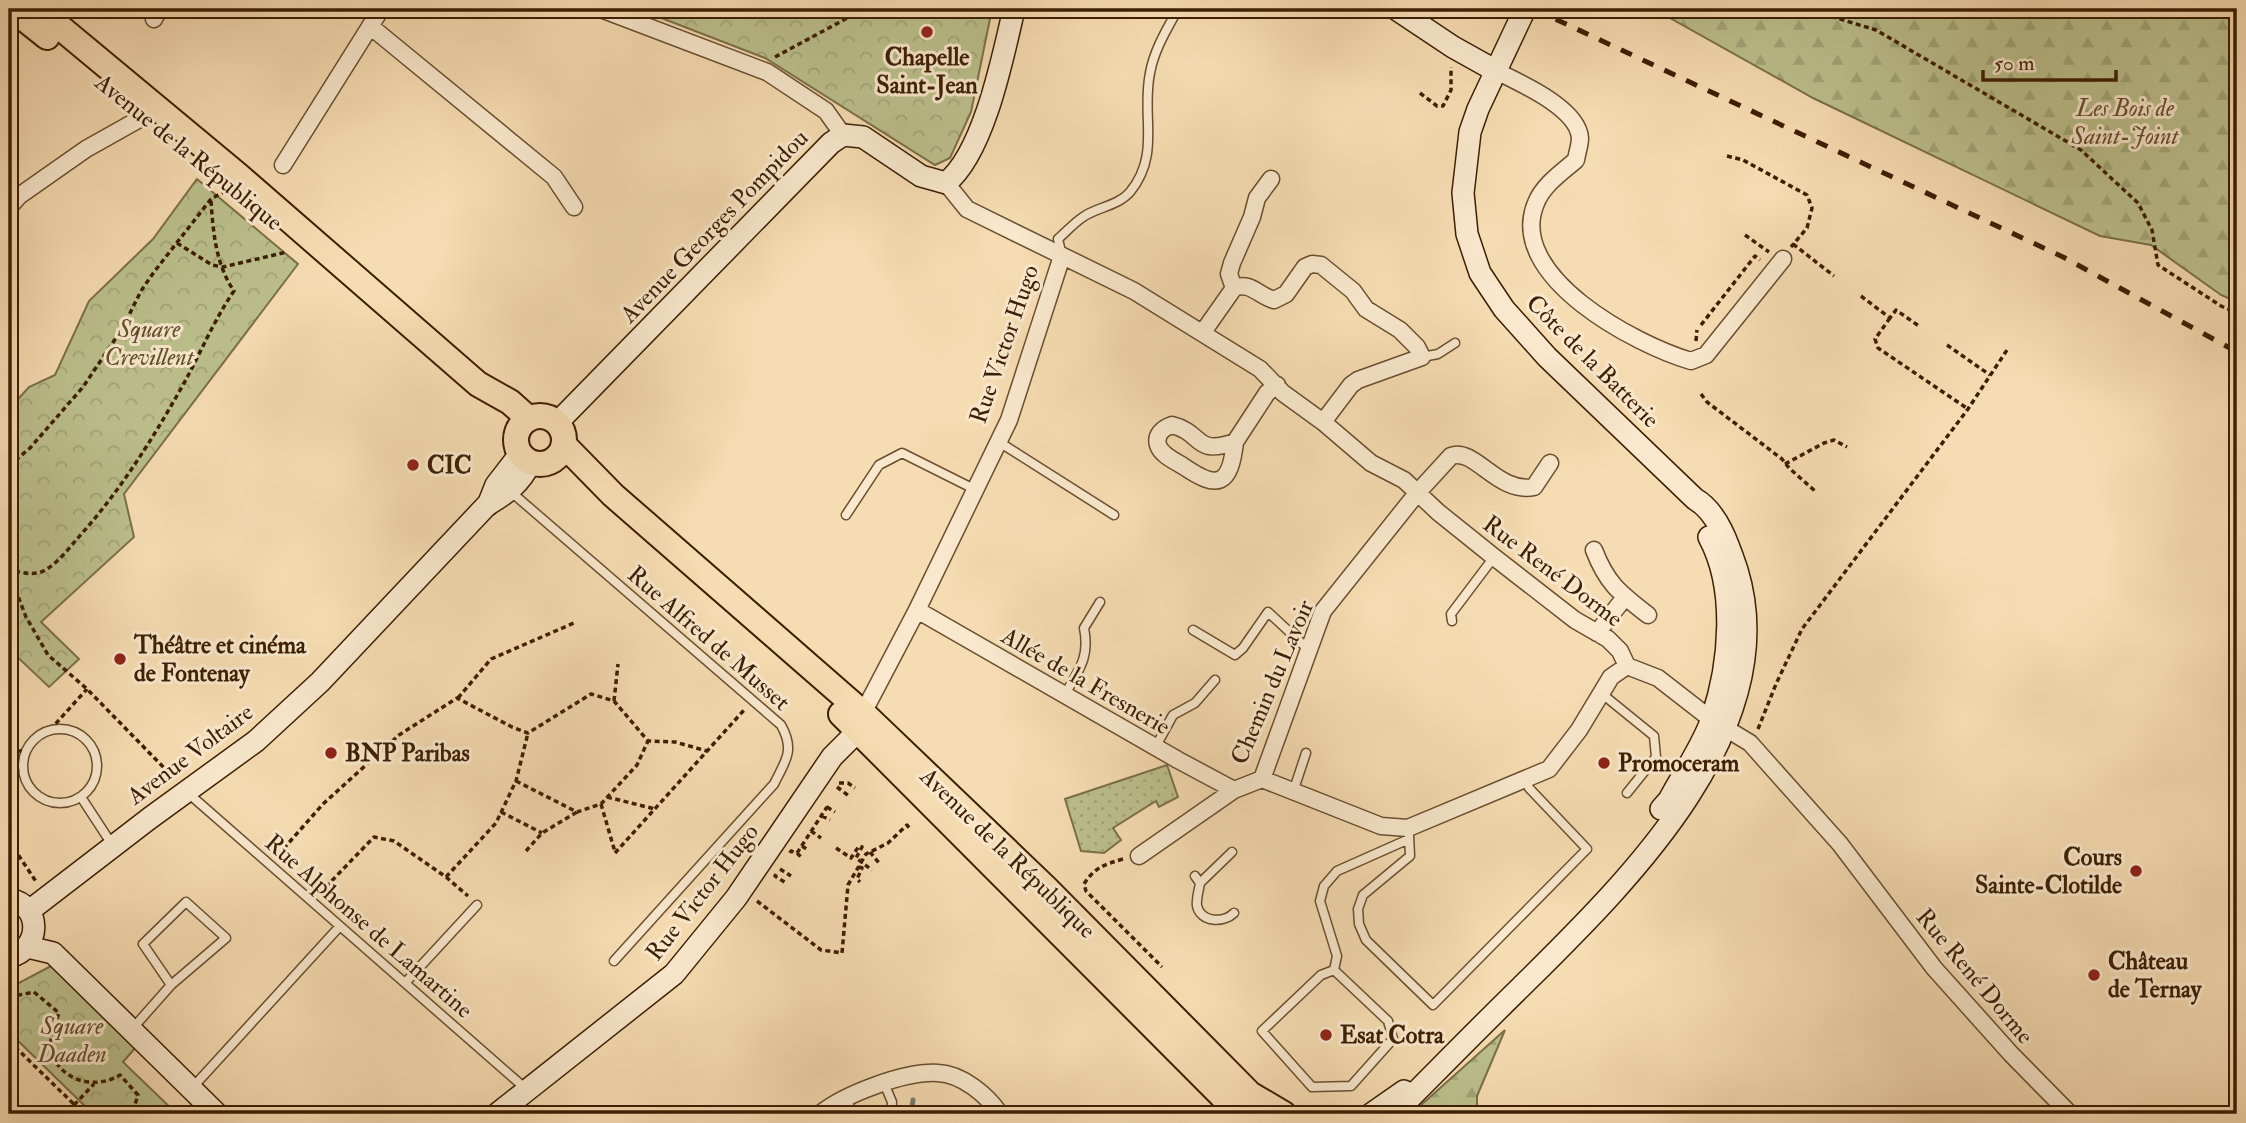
<svg xmlns="http://www.w3.org/2000/svg" width="2246" height="1123" viewBox="0 0 2246 1123" font-family="'IM FELL Double Pica',serif">
<style>
.grass{fill:url(#grass-dots);stroke:#7c6f48;stroke-width:2}
.forest{fill:url(#forest-firs);stroke:#7c6f48;stroke-width:2}
.park{fill:url(#park-crowns);stroke:#7c6f48;stroke-width:2}
.lines{fill:none;stroke-linecap:round;stroke-linejoin:round}
.stream{stroke:#777c6e;stroke-width:5}
.lane-casing{stroke:#6a4e30;stroke-width:11}
.street-casing{stroke:#6a4e30;stroke-width:19}
.secondary-casing{stroke:#3c1e04;stroke-width:24}
.primary-casing{stroke:#3c1e04;stroke-width:28}
.path{stroke:#3c1e04;stroke-width:3.5;stroke-dasharray:5 3.5;stroke-linecap:butt}
.lane{stroke:#f9e8cd;stroke-width:8}
.street{stroke:#f9e8cd;stroke-width:16}
.secondary{stroke:#f9e8cd;stroke-width:21}
.primary{stroke:#f6dcb2;stroke-width:24}
.rail{stroke:#3c1e04;stroke-width:5;stroke-dasharray:12 12;stroke-linecap:butt}
.poi-dot{fill:#8f2418;stroke:#f9e8cd;stroke-width:2.5}
.labels{text-anchor:middle;stroke-width:6;stroke-linejoin:round;paint-order:stroke}
.poi-label{font-size:24px;font-weight:bold;fill:#3c1e04;stroke:#f9e8cd;text-anchor:start}
.park-label{font-size:24px;font-style:italic;fill:#624f2d;stroke:#f9e8cd}
.street-label{font-size:24px;fill:#3c1e04;stroke:#f9e8cd}
</style>
<defs>
<pattern id="grass-dots" width="8" height="8" patternUnits="userSpaceOnUse" patternTransform="scale(1.75)"><rect width="8" height="8" fill="#bcc08d"/><path d="M2 2h.1M6 6h.1" fill="none" stroke="#a2a578" stroke-width="1.8" stroke-linecap="round"/></pattern>
<pattern id="forest-firs" width="22" height="20" patternUnits="userSpaceOnUse" patternTransform="scale(1.75)"><rect width="22" height="20" fill="#bcc08d"/><path d="M5 1l3.5 6h-7zM16 11l3.5 6h-7z" fill="#a2a578"/></pattern>
<pattern id="park-crowns" width="20" height="18" patternUnits="userSpaceOnUse" patternTransform="scale(1.75)"><rect width="20" height="18" fill="#bcc08d"/><path d="M2 6a3 3 0 1 1 6 0M12 15a3 3 0 1 1 6 0" fill="none" stroke="#a2a578"/></pattern>
</defs>
<rect width="100%" height="100%" fill="#f6dcb2"/>
<filter id="stains"><feTurbulence type="fractalNoise" baseFrequency=".00286" numOctaves="4"/><feColorMatrix values="0 0 0 0 .2 0 0 0 0 .09 0 0 0 0 .02 0 0 0 .5 -.17"/></filter>
<radialGradient id="worn" r=".72"><stop offset=".6" stop-color="#630" stop-opacity="0"/><stop offset="1" stop-color="#630" stop-opacity=".3"/></radialGradient>
<!-- grass -->
<path class="grass" d="M1167,765L1178,797L1159,807L1156,801L1113,828L1121,840L1104,853L1081,851L1065,799Z"/>
<!-- forest -->
<path class="forest" d="M1654,9H2237V302L2221,295L2151,245L2100,236L1813,98Z
M1505,1030L1477,1096V1114H1411Z"/>
<!-- park -->
<path class="park" d="M638,9H992L971,112L950,158L935,165L765,58Z
M197,179L298,264L124,494L134,537L41,622L79,659L49,687L9,649V409L29,387L55,375L89,301L153,239Z
M51,966L136,1047L123,1062L177,1114H93L9,1032V981L19,983Z"/>
<g class="lines">
<!-- stream -->
<path class="stream" d="M911,1114L913,1100"/>
<defs>
<path id="lane" d="M1062,256L1058,239C1066,232 1074,223 1083,217C1097,207 1118,206 1130,192C1161,154 1141,116 1150,73C1154,50 1167,29 1178,9
M1422,357L1438,354L1455,343
M999,442L1114,515
M510,491L781,725C795,750 786,760 774,784L614,961
M846,515L879,465L902,453L974,489
M1452,621L1451,614L1494,557
M1193,630L1235,655L1243,648L1268,612L1310,651
M1601,693L1654,736L1656,757L1627,793
M1065,694C1079,670 1090,657 1084,628L1100,602
M23 766a37 37 0 1 1 74 0a37 37 0 1 1-74 0Z
M1156,746L1173,715L1195,703L1215,680
M1293,792L1306,753
M188,793L526,1089
M81,797L113,846
M1409,835L1410,856L1363,895L1358,909L1359,924L1366,940L1433,1005L1587,849L1529,788L1525,779
M1195,876L1200,883C1199,890 1196,899 1197,906C1201,923 1224,923 1234,913
M1200,883L1232,852
M1334,970L1388,1021L1393,1039L1351,1086L1312,1087L1262,1031L1321,975L1334,970L1337,956L1320,901L1324,886L1337,871L1409,839
M405,983L477,905
M133,1028L171,985L226,938L186,902L143,944L171,985
M884,1083L892,1102L891,1114
M193,1087L340,926
M846,1099L853,1114"/>
<path id="street" d="M601,9L767,72L826,111L843,135
M154,19L159,9
M370,26L554,177L574,207
M1496,71C1520,83 1578,108 1580,138C1580,145 1577,153 1576,160C1562,172 1543,185 1536,203C1505,276 1636,345 1691,361L1706,355L1783,259
M283,165L381,9
M946,183L967,209L1134,291L1260,369L1283,393L1323,422L1371,463L1404,480L1438,512L1494,557L1575,620L1608,639L1620,651L1627,666L1658,678L1712,720L1750,743L1840,844L1934,968L2011,1054L2070,1114
M9,207L19,196L86,149L143,117
M1234,288L1229,274L1232,263L1252,217L1257,198L1271,179
M1203,332L1234,288C1250,281 1259,296 1274,300L1286,294L1305,267L1312,264L1321,265L1353,291L1366,309L1400,330L1417,347L1422,357L1358,380L1351,385L1323,422
M1172,425C1204,433 1193,456 1235,442C1230,486 1218,490 1183,466C1175,461 1161,455 1158,445C1155,435 1163,428 1172,425Z
M1235,442L1267,393L1277,385
M1594,550C1607,584 1620,593 1648,615
M917,610L1178,760L1234,790
M1597,633L1625,597
M863,713L917,610L1009,420L1062,256
M1262,779L1381,826L1408,828L1549,769L1579,730L1611,677L1627,666
M1139,856L1234,790L1262,779L1323,611L1418,492L1451,456C1475,447 1497,494 1534,487L1550,463
M820,1114C845,1094 905,1071 938,1073C962,1074 987,1095 1000,1114"/>
<path id="secondary" d="M1396,9L1453,47L1496,71
M557,423L831,143L843,135L863,137L921,176L946,183C984,153 1003,56 1014,9
M488,505L496,485L520,454
M1661,809L1669,800C1681,777 1705,742 1712,718C1730,664 1737,589 1709,537
M9,899C43,905 41,950 9,957
M29,911L150,818L256,741L320,682L487,505C506,494 521,483 530,463
M28,947L53,953L217,1114
M497,1114L674,974L736,898L832,757L858,731
M1371,1114L1404,1091
M1394,1114C1436,1072 1478,1029 1521,987C1623,886 1786,730 1737,570C1729,546 1718,512 1695,499L1547,357L1504,309L1480,273L1467,234L1463,193L1470,132L1478,109L1525,9"/>
<path id="primary" d="M12,9L47,37
M38,9L239,176L478,384L510,402L529,419
M516 440a24 24 0 1 1 48 0a24 24 0 1 1-48 0Z
M564,445L613,495L863,713L1046,888L1250,1094L1284,1114
M841,714L1228,1102L1245,1114"/>
</defs>
<!-- lane casing -->
<use href="#lane" class="lane-casing"/>
<!-- street casing -->
<use href="#street" class="street-casing"/>
<!-- secondary casing -->
<use href="#secondary" class="secondary-casing"/>
<!-- primary casing -->
<use href="#primary" class="primary-casing"/>
<!-- path -->
<path class="path" d="M1807,9L1876,30L2081,150L2138,203L2152,230L2158,265L2221,306L2237,313
M2236,9L2237,11
M77,16L82,9
M775,57L864,9
M1420,93L1437,106H1443L1451,90V67
M1727,156L1743,160L1807,195L1812,208L1807,228L1791,247
M1745,235L1769,252
M177,243L212,265L223,267L287,252
M1793,244L1834,276
M1861,296L1890,318L1896,310L1919,326
M1890,318L1875,339L1878,348L1968,409
M1701,325L1755,256L1760,260
M1696,341L1697,330
M1947,345L1990,375
M1701,394L1707,402L1782,459L1789,468L1815,491
M1785,464L1824,443L1834,440L1847,447
M9,466L30,448L83,387L122,329L141,291L154,272L211,199L227,190
M9,567L15,571L16,591L26,617L48,655L87,689L173,777
M9,577L15,571C24,573 32,575 41,572C54,567 67,551 76,540C119,493 152,440 183,385C200,354 214,320 234,291C216,265 213,232 211,201
M458,698L491,659L574,623
M614,701L618,664
M1758,729L1776,684L1802,629L1968,409L2007,350
M50,730L87,689
M9,751H26
M9,767L23,772
M516,781L577,812L601,804L637,765L648,741
M839,783H848L855,788
M837,787L849,796
M607,797L655,809
M601,804L615,852
M827,807L835,812
M501,812L542,833
M822,816L830,820
M811,831L821,838
M9,841L37,883
M802,846L808,850
M836,848L851,858L859,846L862,847L856,858L872,870
M526,851L542,833L577,812
M870,852L879,863
M615,853L745,709
M790,853L791,851L797,853L827,807L825,804
M797,853L803,859
M278,855L323,804L399,735L457,698L512,727L528,733L591,694L614,701L648,741L675,742L707,751
M1123,859C1105,864 1094,868 1084,884L1086,891L1162,967
M859,867L862,868L857,879L860,882
M780,869L791,876
M776,874L775,876L786,883
M446,877L468,896
M320,893L374,837L394,841L446,877L496,823L516,781L528,733
M757,901L821,950L842,953L848,885L866,854L888,843L907,825L910,829
M9,997L34,992L59,1013C54,1026 47,1043 53,1057C66,1083 97,1089 120,1075L138,1095L132,1114
M9,1041L84,1114
M74,1105L94,1084"/>
<!-- lane -->
<use href="#lane" class="lane"/>
<!-- street -->
<use href="#street" class="street"/>
<!-- secondary -->
<use href="#secondary" class="secondary"/>
<!-- primary -->
<use href="#primary" class="primary"/>
<!-- rail -->
<path class="rail" d="M1534,9L2063,257L2237,352"/>
</g>
<!-- markers -->
<g class="poi-dot">
<circle cx="927" cy="32" r="7"/>
<circle cx="413" cy="465" r="7"/>
<circle cx="120" cy="659" r="7"/>
<circle cx="331" cy="753" r="7"/>
<circle cx="1604" cy="763" r="7"/>
<circle cx="2136" cy="871" r="7"/>
<circle cx="2094" cy="975" r="7"/>
<circle cx="1326" cy="1035" r="7"/>
</g>
<g class="labels">
<!-- poi labels -->
<g class="poi-label">
<text x="927" y="65" text-anchor="middle">Chapelle<tspan x="927" dy="28">Saint-Jean</tspan></text>
<text x="427" y="473">CIC</text>
<text x="134" y="653">Théâtre et cinéma<tspan x="134" dy="28">de Fontenay</tspan></text>
<text x="345" y="761">BNP Paribas</text>
<text x="1618" y="771">Promoceram</text>
<text x="2122" y="865" text-anchor="end">Cours<tspan x="2122" dy="28">Sainte-Clotilde</tspan></text>
<text x="2108" y="969">Château<tspan x="2108" dy="28">de Ternay</tspan></text>
<text x="1340" y="1043">Esat Cotra</text>
</g>
<!-- park labels -->
<g class="park-label">
<text x="2125" y="116">Les Bois de<tspan x="2125" dy="28">Saint-Joint</tspan></text>
<text x="149" y="337">Square<tspan x="149" dy="28">Crevillent</tspan></text>
<text x="72" y="1034">Square<tspan x="72" dy="28">Daaden</tspan></text>
</g>
<!-- street labels -->
<g class="street-label">
<text transform="translate(189 152) rotate(39)" y="8">Avenue de la République</text>
<text transform="translate(714 226) rotate(-46)" y="8">Avenue Georges Pompidou</text>
<text transform="translate(1004 344) rotate(-71)" y="8">Rue Victor Hugo</text>
<text transform="translate(1593 361) rotate(45)" y="8">Côte de la Batterie</text>
<text transform="translate(1553 571) rotate(37)" y="8">Rue René Dorme</text>
<text transform="translate(709 638) rotate(41)" y="8">Rue Alfred de Musset</text>
<text transform="translate(1086 681) rotate(30)" y="8">Allée de la Fresnerie</text>
<text transform="translate(1272 682) rotate(-67)" y="8">Chemin du Lavoir</text>
<text transform="translate(190 754) rotate(-37)" y="8">Avenue Voltaire</text>
<text transform="translate(1008 853) rotate(44)" y="8">Avenue de la République</text>
<text transform="translate(702 892) rotate(-52)" y="8">Rue Victor Hugo</text>
<text transform="translate(369 926) rotate(41)" y="8">Rue Alphonse de Lamartine</text>
<text transform="translate(1975 976) rotate(50)" y="8">Rue René Dorme</text>
</g>
</g>
<!-- margin -->
<rect width="2246" height="1123" fill="none" stroke="#f6dcb2" stroke-width="35"/>
<rect x="10" y="10" width="2225" height="1102" fill="none" stroke="#3c1e04" stroke-width="3.5"/>
<rect x="18" y="18" width="2211" height="1088" fill="none" stroke="#3c1e04" stroke-width="2"/>
<!-- scale -->
<path d="M1983 70v10h133v-10" fill="none" stroke="#3c1e04" stroke-width="3.5"/>
<text x="1994" y="70" font-size="21" fill="#3c1e04" stroke="#f9e8cd" stroke-width="5" paint-order="stroke">50 m</text>
<rect width="100%" height="100%" filter="url(#stains)"/>
<rect width="100%" height="100%" fill="url(#worn)"/>
</svg>
